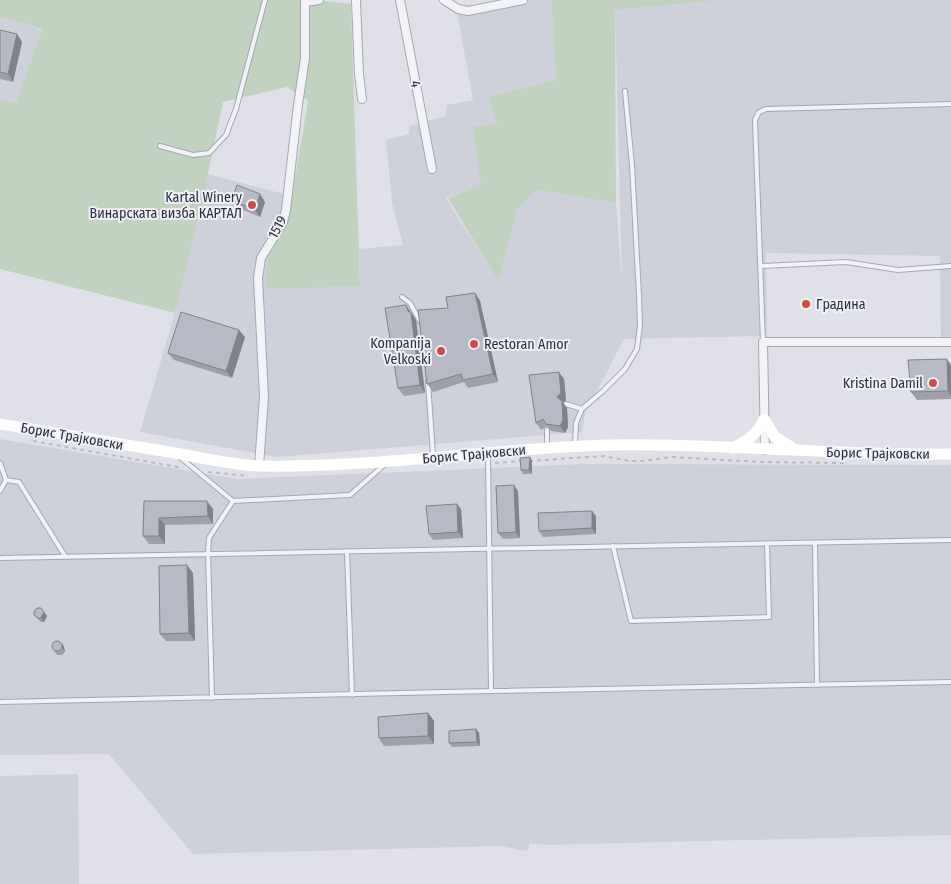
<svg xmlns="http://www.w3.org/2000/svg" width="951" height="884" viewBox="0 0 951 884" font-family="'Fira Sans Condensed',sans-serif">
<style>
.built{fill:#ced0da}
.green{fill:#c2d2c1}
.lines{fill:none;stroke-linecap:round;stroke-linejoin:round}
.lane-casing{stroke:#a5a7b2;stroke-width:6}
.street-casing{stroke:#a5a7b2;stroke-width:10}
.path{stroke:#babcc3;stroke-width:2;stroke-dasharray:4 4;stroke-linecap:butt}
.lane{stroke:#f2f3f7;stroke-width:4}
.street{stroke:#f2f3f7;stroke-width:8}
.secondary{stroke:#fff;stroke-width:11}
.wall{fill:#9da0a9}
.shaded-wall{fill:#80828a}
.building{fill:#b7bac5;stroke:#80828a}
.poi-dot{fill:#c84e49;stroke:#eff1f6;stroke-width:2}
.labels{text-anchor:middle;stroke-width:4;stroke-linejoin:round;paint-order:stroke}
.street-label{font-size:14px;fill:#292d3f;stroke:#eff1f6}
.poi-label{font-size:14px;fill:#292d3f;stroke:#eff1f6;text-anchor:end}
</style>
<rect width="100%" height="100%" fill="#e0e1e8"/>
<!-- built -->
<path class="built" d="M514,0H551L556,80L488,97L497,124L473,126L482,185L446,198L498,281L518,209L537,190L616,203L622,283L615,10L722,0H951V344H941L940,256L766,253L767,348L766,336L624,339L585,414L582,432L276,457L140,432L175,313L207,174L292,196L267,256L360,286L359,249L403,245L392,203L386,140L409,134V126L446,116L447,105L473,100L457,11Z
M0,17L25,23L42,31L16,103L0,99Z
M0,439L237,479L584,464L951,465V835L545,845L530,843L527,851L499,846L193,854L109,754L0,755Z
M78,774L79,884H0V776Z"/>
<!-- green -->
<path class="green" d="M0,0H314L351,4L360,286L266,289L267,256L292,196L308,101L287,87L223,102L205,189L175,313L0,269V99L16,103L42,30L25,23L0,17Z
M551,0H722L615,10L616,203L537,190L518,209L498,281L448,198L481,185L473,126L497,124L488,97L556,80Z"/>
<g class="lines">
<defs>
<path id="lane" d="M160,146L193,155L209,153L226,135L236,109L265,0
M761,266L846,262L898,270L951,266
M402,297L410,303L420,321
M763,342L755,120L759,112L766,109L951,104
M428,382L433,455
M566,404L582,409
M547,430V446
M575,445L576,423L582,409L603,391L625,369L637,349L640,326L639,295L632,165L625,91
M181,458L233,501L350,495L384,465
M0,463L6,480
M0,491L6,480L19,482L65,556
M815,543L817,685
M613,546L631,621L769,617L767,544
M347,551L352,695
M0,558L951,540
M491,691L951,682
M212,698L208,553L209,538L233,501
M0,702L491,691L488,455"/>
<path id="street" d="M356,0L359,74L362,99
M400,0L432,169
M444,0L458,9L468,11L523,0
M765,450L763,342H951
M259,466L264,397L258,278L261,258L283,222L286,210L298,105L305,58V2L319,0"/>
</defs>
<!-- lane casing -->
<use href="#lane" class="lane-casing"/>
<!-- street casing -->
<use href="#street" class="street-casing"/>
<!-- path -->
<path class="path" d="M33,441L183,468
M529,461L604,456L629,461H643L671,457L760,462L844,463
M495,463L522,461
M208,472L248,476"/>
<!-- lane -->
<use href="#lane" class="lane"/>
<!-- street -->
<use href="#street" class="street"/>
<!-- secondary -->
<path class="secondary" d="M764,419L775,437L794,449
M0,424C58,434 117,443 175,453C204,458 231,465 261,466C377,468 493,448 610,445C724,443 837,456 951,454
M733,448C747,441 758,434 764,419"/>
</g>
<!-- wall -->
<path class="wall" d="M0,30L17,34L22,42L13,82L0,79Z
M232,200L265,202L260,217L238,208Z
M475,293L480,301L498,382L468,388L464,382L433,392L427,384L448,308Z
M406,305L416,320L425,393L404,396L398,388Z
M245,337L232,378L174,360L168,353Z
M951,365V399L917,400L911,392Z
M564,379L566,400L563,403L567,408L568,427L565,433L551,431L547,426L541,430L536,423Z
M530,457L532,461V474H523L521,470Z
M518,491L520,538L503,539L498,533Z
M144,501L213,509V524L165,525V544H149L143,536Z
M461,509L463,538L433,540L429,534Z
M596,516V534L543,537L539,531Z
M193,573L195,641H166L160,634Z
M44,612L47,616L44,622H41L34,615Z
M64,647L65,652L62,655H57L52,648Z
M428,713L434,721V744L384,746L379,738Z
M476,729L479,733L480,746L452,747L449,743Z"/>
<!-- shaded-wall -->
<path class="shaded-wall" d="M17,34L22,42L13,82L8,74Z
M260,194L265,202L260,217L255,210Z
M475,293L480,301L498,382L493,374Z
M406,305L416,320L425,393L420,385L408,311Z
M239,330L245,337L232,378L226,371Z
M947,359L951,365V396L948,391Z
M559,372L564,379L566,400L563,403L567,408L568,427L565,433L560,426L557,397Z
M530,457L532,461V474L529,470Z
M514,485L518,491L520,538L516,532Z
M207,501L213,509V524L208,516Z
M457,504L461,509L463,538L458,532Z
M592,511L596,516V534L592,528Z
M159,518L165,525V544L159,536Z
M187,565L193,573L195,641L189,633Z
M44,612L47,616L44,622L41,618Z
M62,643L64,647L65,652L62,648Z
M428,713L434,721V744L428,736Z
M476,729L479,733L480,746L477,742Z"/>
<!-- building -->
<path class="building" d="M0,30L17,34L8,74L0,72Z
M237,185L260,194L255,210L232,200Z
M475,293L493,374L463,380L461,374L427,384L418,310L448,308L446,297Z
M406,305L408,311L411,313L420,385L398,388L385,308Z
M181,312L239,330L226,371L168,353Z
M947,359L948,391L911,392L908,360Z
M559,372L561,393L557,397L562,401L563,420L560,426L546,424L543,419L536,423L529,375Z
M530,457L529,470H521L520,458Z
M514,485L516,532L498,533L496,486Z
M144,501H207L208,516L159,518V536H143Z
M457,504L458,532L429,534L426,506Z
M592,511V528L539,531L538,513Z
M187,565L189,633L160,634L159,566Z
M37,608H41L44,612L41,618H38L34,615V612Z
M52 646a5 5 0 1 1 10 0a5 5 0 1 1-10 0Z
M428,713V736L379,738L378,717Z
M476,729L477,742L449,743V731Z"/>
<!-- markers -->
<g class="poi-dot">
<circle cx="252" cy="205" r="5"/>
<circle cx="806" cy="304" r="5"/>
<circle cx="474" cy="344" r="5"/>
<circle cx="441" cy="351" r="5"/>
<circle cx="933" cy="383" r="5"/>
</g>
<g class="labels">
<!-- street labels -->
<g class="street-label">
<text transform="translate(416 84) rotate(80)" y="5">4</text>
<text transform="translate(277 227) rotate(-62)" y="5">1519</text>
<text transform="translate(72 436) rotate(10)" y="5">Борис Трајковски</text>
<text transform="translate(878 453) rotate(1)" y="5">Борис Трајковски</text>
<text transform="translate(474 454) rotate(-5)" y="5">Борис Трајковски</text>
</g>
<!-- poi labels -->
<g class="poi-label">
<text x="242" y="202">Kartal Winery<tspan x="242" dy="16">Винарската визба КАРТАЛ</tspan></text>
<text x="816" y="309" text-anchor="start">Градина</text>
<text x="431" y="348">Kompanija<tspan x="431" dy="16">Velkoski</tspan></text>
<text x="484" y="349" text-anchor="start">Restoran Amor</text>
<text x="923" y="388">Kristina Damil</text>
</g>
</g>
</svg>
